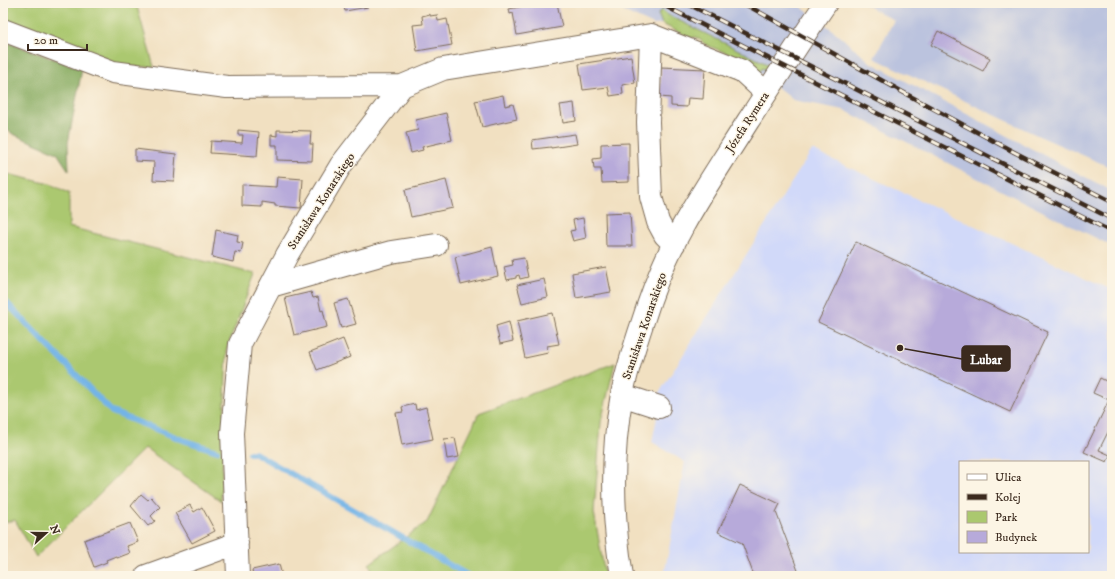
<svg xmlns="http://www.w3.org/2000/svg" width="1115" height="579" viewBox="0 0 1115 579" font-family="'IM FELL DW Pica',serif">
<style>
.built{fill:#d1d9f9;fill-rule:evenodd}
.industrial{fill:#bbc3de}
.green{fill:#abc86f;stroke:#737946}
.forest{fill:#88ac62;stroke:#626b40}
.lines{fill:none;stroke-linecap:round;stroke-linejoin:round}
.stream{stroke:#73b4e7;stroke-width:6}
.building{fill:#b7aada}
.minor-casing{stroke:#7b6a57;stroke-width:24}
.minor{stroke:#fff;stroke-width:22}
.rail-casing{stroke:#3b2a1e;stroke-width:4.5}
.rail{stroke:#fcf5e5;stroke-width:3;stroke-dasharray:9;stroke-linecap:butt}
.labels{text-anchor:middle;stroke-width:3;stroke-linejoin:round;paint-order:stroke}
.street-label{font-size:12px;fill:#3b2a1e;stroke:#fcf5e5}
.leader{fill:none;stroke:#3b2a1e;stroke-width:1.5}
.callout-dot{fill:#3b2a1e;stroke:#fcf5e5;stroke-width:1.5}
.callout{fill:#3b2a1e;stroke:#3b2a1e;stroke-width:1.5}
.callout-label{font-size:13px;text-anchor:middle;font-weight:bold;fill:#fff}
</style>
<rect width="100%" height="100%" fill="#fcf5e5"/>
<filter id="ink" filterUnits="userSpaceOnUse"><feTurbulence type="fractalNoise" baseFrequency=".025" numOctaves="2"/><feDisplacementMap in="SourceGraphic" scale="8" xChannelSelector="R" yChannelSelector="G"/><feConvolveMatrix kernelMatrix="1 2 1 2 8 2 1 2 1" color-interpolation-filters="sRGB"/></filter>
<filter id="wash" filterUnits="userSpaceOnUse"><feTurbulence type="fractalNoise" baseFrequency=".012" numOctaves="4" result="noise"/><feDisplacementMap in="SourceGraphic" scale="16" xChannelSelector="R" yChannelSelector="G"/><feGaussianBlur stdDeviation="0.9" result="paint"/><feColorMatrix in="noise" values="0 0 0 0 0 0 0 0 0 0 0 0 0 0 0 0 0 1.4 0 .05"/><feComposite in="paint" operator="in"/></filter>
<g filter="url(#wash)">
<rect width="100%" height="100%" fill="#f1e0c1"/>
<!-- built -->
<path class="built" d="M812,150L1112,290V576H664L685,462L652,442L659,407L651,406ZM960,462H1088V552H960Z"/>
<!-- industrial -->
<path class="industrial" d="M605,3H798L805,10L834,31L870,62L1049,158L1112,191V246L1012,196L844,110L793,100L759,72L729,54L706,45L699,39L695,37L691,38L662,24L654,25Z
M862,3H1112V168L1039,136L874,58L894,20Z"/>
<!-- green -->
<path class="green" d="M3,3H136L154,67L109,66L3,21Z
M662,10L668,15L769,65L766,70L763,68L759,72L729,54L706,45L699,39L695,37L691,38L662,24L658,14Z
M3,173L50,184L69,193V227L255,274L227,348L221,501L145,448L36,557L15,520L3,523Z
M615,363L601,422L594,512L605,576H375L369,564L427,522L479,413Z"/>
<!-- forest -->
<path class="forest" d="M3,41L82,69L68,143L69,171L57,153L13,134L3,127Z"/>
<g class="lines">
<!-- stream -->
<path class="stream" d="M3,299L112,412L186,441L217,451
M250,453H255L469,576"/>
</g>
<g id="blocks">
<!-- building -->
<path class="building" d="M343,3H367L368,7L345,11Z
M540,3H557L562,27L517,35L513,13L510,14L509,9Z
M430,14V16L437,15L438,21L447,19L452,45L417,51L413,25L423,24L422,16Z
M938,31L990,58L983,71L931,45Z
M631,56L635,83L622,85L623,94L610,96L608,87L583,90L579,64Z
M661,67L705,69L703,99L688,98L687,107L671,106V98L660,97Z
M503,95L505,106L513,104L517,119L482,127L475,101Z
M574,103L576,121L563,123L560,105Z
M446,113L452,140L422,147L423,150L411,153L406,133L418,130L416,120Z
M238,130L259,132L257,156L210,153L211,141L242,143L243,135H238Z
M277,130L311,131L310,144H313L312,161L277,160V145H271V135L277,136Z
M575,134L577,144L551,148V147L533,149L532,140Z
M629,143V182L602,183L601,169H594L593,159L601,158V144Z
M135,149L176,154L174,181L153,180L154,162L135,161Z
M277,177L303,179L301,208L275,206V204L262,202V207L242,206V185L276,187Z
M446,180L453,208L411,217L405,190Z
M630,212L632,246H606L605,213Z
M583,218L586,238L573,241L570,231L575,230L573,220Z
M216,230L238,235L237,242L243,243L241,253L235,252L233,262L212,257Z
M856,242L1048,332L1010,412L818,322Z
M492,247L498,276L461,285L455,257Z
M524,258L528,277L520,279L519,275L516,276V278L507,280L504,267L513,265L512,260Z
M606,267L611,292L576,298L572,273Z
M544,279L548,297L522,303L517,285Z
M311,292L313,298L318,297L321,311L323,310L327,327L294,335L285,298Z
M348,299L356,324L341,328L334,303Z
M552,313L559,344L547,346L548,353L525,358L517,321Z
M509,322L513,341L500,344L496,326Z
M343,339L350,357L317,370L310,352Z
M1100,378L1112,384V424L1099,450L1110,455L1107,462L1084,452L1109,400L1093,393Z
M415,404L416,410L426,407L433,439L402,445L396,413L403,412L402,407Z
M455,438L459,457L447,459L444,439Z
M740,485L780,504L776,512L800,576H754L742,543L718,532Z
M141,494L148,500L151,497L160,507L151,516L155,521L148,526L131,506Z
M190,505L194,512L202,507L215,531L192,543L175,513Z
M130,523L138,542L127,546L130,553L117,558L116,556L106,560L107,562L94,567L84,540Z
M279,564L282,576H253L252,570Z"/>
</g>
</g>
<g filter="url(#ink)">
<use href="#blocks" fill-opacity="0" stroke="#7b6a57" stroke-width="1"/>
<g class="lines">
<defs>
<path id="minor" d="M3,30L113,72L227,87L402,86
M651,35L648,122L651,197L658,222L665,235L674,244
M271,286L391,252L436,245
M622,395L659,407
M146,576L237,543
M238,576L232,433L240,344L287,255L341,165L402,86L443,69L651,35L742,71L766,93
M622,576C612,516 611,454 622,394C627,369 635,345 643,321C653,289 666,256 683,226C703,190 726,156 748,121C774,82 799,42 826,3"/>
</defs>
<!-- minor casing -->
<use href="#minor" class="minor-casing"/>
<!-- minor -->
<use href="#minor" class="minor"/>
<defs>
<path id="rail" d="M659,3L1112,232
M686,3L1112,219
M743,3L908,95L1014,152L1112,202"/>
</defs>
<!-- rail casing -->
<use href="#rail" class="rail-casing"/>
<!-- rail -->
<use href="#rail" class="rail"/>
</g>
</g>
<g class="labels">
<!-- street labels -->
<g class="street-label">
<text transform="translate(747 122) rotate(-57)" y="4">Józefa Rymera</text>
<text transform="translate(321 201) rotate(-57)" y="4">Stanisława Konarskiego</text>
<text transform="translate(644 326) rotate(-71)" y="4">Stanisława Konarskiego</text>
</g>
</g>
<!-- callouts -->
<path class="leader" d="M900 348L962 359"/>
<circle class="callout-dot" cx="900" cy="348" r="4"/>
<rect class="callout" x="962" y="346" width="48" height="25" rx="4"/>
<g class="callout-label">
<text x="986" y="364">Lubar</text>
</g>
<!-- margin -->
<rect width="1115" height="579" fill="none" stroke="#fcf5e5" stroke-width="16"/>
<!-- legend -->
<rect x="959" y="461" width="130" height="92" fill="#fcf5e5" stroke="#afa495"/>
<rect x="967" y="474" width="20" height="6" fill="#ffffff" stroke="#afa495"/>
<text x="995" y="481" font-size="12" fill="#3b2a1e">Ulica</text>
<rect x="967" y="494" width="20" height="6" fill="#3b2a1e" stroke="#afa495"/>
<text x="995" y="501" font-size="12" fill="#3b2a1e">Kolej</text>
<rect x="967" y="511" width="20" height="12" fill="#abc86f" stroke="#afa495"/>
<text x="995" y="521" font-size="12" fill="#3b2a1e">Park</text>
<rect x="967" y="531" width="20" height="12" fill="#b7aada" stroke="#afa495"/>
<text x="995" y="541" font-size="12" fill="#3b2a1e">Budynek</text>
<!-- north arrow -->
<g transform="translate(46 533) rotate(69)" stroke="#fcf5e5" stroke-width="3" paint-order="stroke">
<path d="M0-3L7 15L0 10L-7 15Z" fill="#3b2a1e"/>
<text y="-6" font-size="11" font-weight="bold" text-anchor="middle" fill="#3b2a1e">N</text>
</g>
<!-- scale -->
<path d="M28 44v6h59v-6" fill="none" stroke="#3b2a1e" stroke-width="2"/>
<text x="34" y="44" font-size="12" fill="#3b2a1e" stroke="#fcf5e5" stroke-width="3" paint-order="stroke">20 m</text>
</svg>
